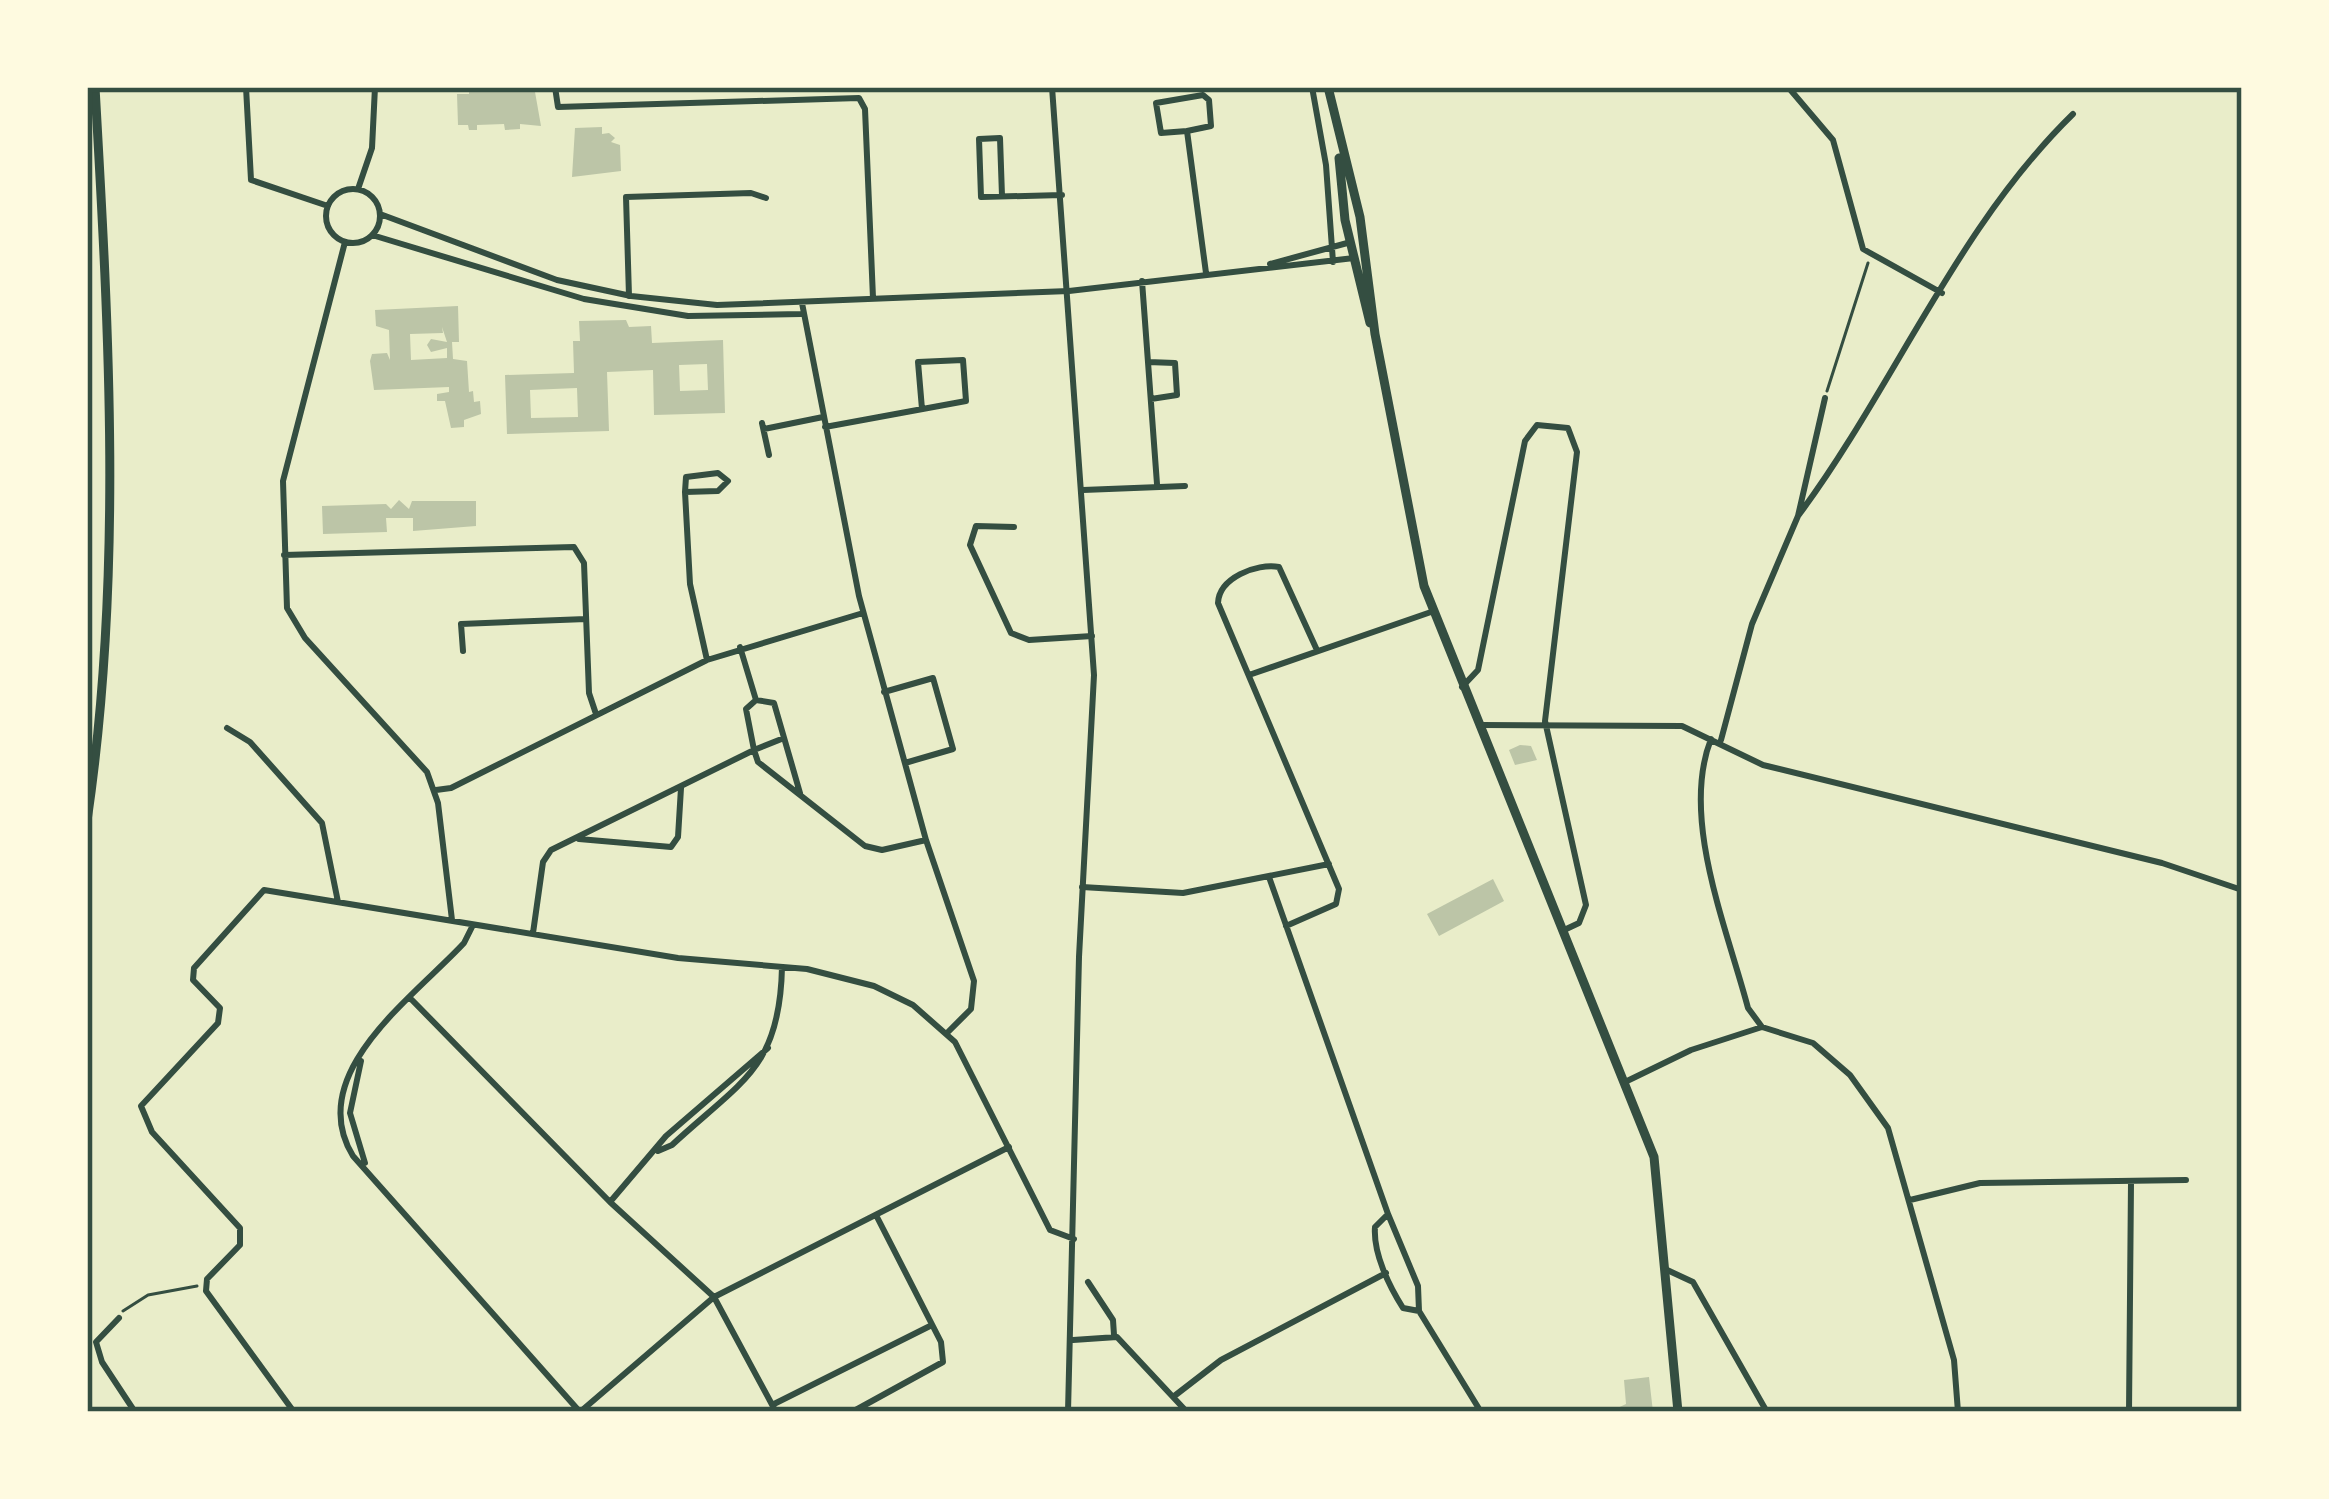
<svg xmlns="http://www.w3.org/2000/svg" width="2329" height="1499" viewBox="0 0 2329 1499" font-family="Signika,sans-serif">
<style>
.building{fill:#bcc5a7;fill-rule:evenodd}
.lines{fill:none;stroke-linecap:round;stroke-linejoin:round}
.path{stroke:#344e41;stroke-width:3}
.minor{stroke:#344e41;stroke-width:6}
.secondary{stroke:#344e41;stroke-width:9}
.neatline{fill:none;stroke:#344e41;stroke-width:4.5}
</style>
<rect width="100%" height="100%" fill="#e9edc9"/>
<!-- building -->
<path class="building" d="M469,87L535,92L541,126L520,124V129L505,130L504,124L477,125V130H469L468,125H458L457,94H469Z
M602,127V134L609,133L615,138L611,142L620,145L621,171L572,177L575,128Z
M458,306L459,342H452L453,359L467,361L469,392L473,391L474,402L480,401L481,414L464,420V427L451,428L445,401H437V394L449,392V387L374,390L370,361L372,354L387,353L390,360L389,330L376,326L375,310ZM442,327L447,342L431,339L427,345L431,352L447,348V358L411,360L410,334L443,333Z
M626,320L629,327L651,326L652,343L723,340L725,413L654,415L653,370L607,372L609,431L507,434L505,375L574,373L573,341H580L579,321ZM707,364L708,390L680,391L679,365ZM577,388L578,417L531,418L530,390Z
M399,500L409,509L412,501H476V526L413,531V518H386L387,532L323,534L322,506L386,504L391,509Z
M1520,745L1531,746L1537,760L1515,765L1509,750Z
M1493,879L1504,901L1439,936L1427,914Z
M1649,1377L1653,1412H1609L1626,1404L1624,1380Z"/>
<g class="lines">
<!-- path -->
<path class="path" d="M1827,391L1868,263
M123,1311L148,1295L197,1286"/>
<!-- minor -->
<path class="minor" d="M246,87L251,180L328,206
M555,87L558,107L859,98L865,109L873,298
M1052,87L1094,675L1079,957L1068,1412
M1312,87L1326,165L1333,262
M1788,87L1833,140L1863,249L1942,293
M1187,131L1161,133L1156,103L1203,95L1209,100L1211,126L1187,131L1206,273
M358,189L372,148L375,87
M326 216a27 27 0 1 1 54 0a27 27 0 1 1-54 0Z
M1002,196L1000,138L979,139L981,197L1062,195
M380,214L557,280L631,296L717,305L1069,291L1354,258
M372,235L584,299L688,316L801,314
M345,242L283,481L287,608L305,638L427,772L438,803L452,920
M1270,264L1351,242
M1142,281L1157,484
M629,296L626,197L751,193L766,198
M802,303L859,596L926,840L974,981L971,1009L947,1033
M1148,362L1175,363L1177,395L1151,399
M762,423L769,455
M825,427L966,401L963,360L918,362L922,409
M764,429L823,417
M1083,490L1185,486
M685,492L686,477L718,473L728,481L718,491L685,492L690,584L707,660
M1798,516C1894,387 1957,227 2073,114
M1014,527L976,526L970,545L1011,633L1029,640L1092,636
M284,555L574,547L584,563L589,693L596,714
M740,647L756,700
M463,651L461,624L586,619
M1249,675L1431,612
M1462,687L1478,670L1525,441L1537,425L1568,428L1577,452L1545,721L1586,905L1579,923L1562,931
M884,692L933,678L953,749L905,763
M1482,725L1682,726L1763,765L2162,863L2242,890
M227,728L250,742L322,823L338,902
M784,738L754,750L746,709L756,700L774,703L800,793
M1711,739C1680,818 1727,928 1748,1008L1762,1027
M1721,740L1752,624L1798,516L1825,398
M436,790L451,788L707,660L863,613
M579,839L671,847L678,837L681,788
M1269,877L1388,1214
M1082,887L1183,893L1329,864
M473,925L464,943C414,997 303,1074 353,1156L580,1412L714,1297L1009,1147
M1286,926L1336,904L1339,889L1218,603C1219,578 1256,563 1279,567L1316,648
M533,933L543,862L551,850L754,750L758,762L865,846L882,850L926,840
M412,1000L610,1202L714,1297L776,1412
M361,1061L350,1113L365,1163
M1625,1082L1691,1050L1762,1027L1813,1043L1850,1075L1888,1128L1954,1360L1958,1412
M658,1151L672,1145C741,1081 780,1069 782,967
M1910,1200L1980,1183L2186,1180
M610,1202L666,1136L768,1048
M1665,1269L1693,1282L1767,1412
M1088,1282L1113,1320L1114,1335
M1419,1311L1403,1308C1389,1286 1373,1253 1375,1227L1388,1214L1418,1286L1419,1311L1481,1412
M119,1318L96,1342L102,1362L135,1412
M1073,1340L1117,1337L1187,1412
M1173,1397L1221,1360L1386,1273
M774,1404L932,1325
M294,1412L206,1291L207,1279L240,1245V1228L152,1132L141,1106L218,1023L220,1008L193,980L194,968L264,890L678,958L807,969L874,986L913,1005L955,1042L1050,1230L1074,1239
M852,1412L943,1362L941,1342L876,1215
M2129,1412L2131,1182"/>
<!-- secondary -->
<path class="secondary" d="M1328,87L1360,217L1375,334L1424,586L1654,1157L1678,1412
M1339,158L1345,220L1370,323
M87,339V606
M87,821C123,577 109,333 95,87"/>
</g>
<!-- border -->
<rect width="2329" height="1499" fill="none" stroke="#fefae0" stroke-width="180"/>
<rect x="90" y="90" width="2149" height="1319" class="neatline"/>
</svg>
